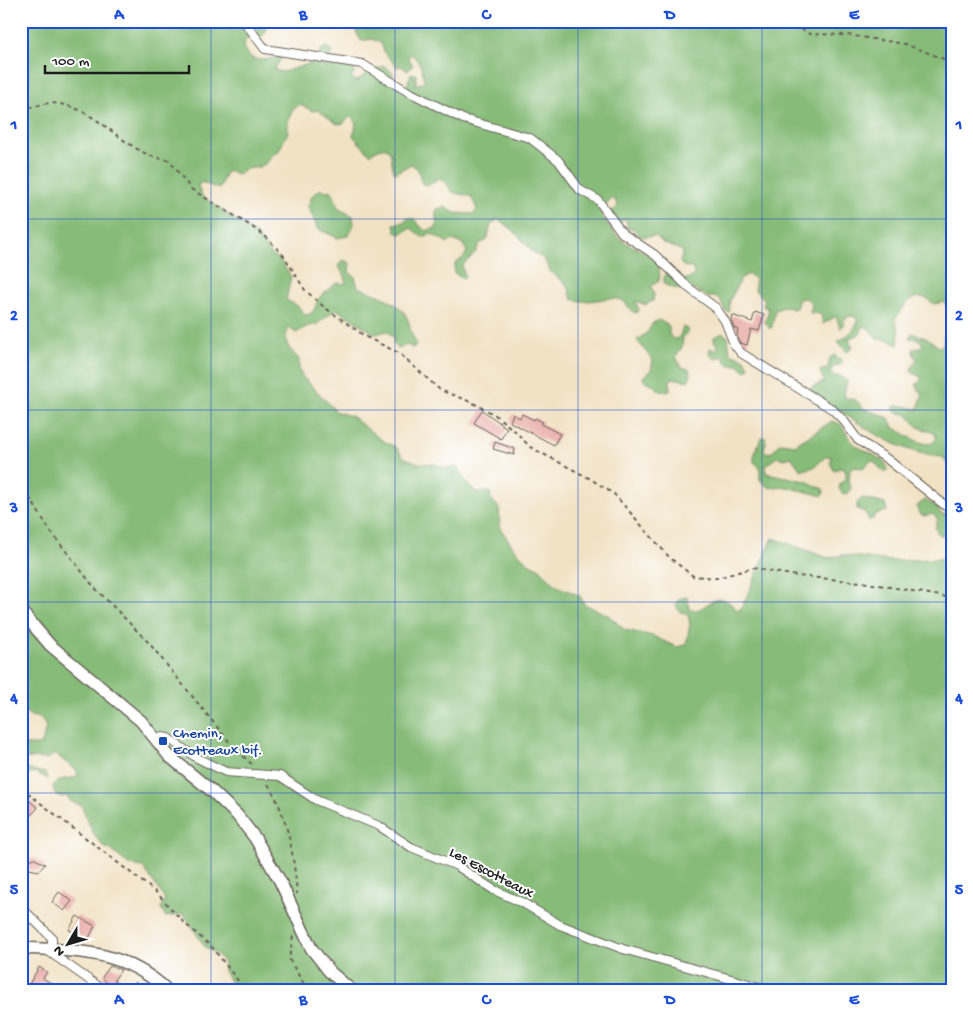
<svg xmlns="http://www.w3.org/2000/svg" width="973" height="1012" viewBox="0 0 973 1012" font-family="'Gochi Hand',sans-serif">
<style>
.forest{fill:#86bc78;stroke:#516c4a}
.building{fill:#e7a6a3}
.lines{fill:none;stroke-linecap:round;stroke-linejoin:round}
.street-casing{stroke:#676157;stroke-width:10}
.secondary-casing{stroke:#676157;stroke-width:14}
.path{stroke:#676157;stroke-width:2;stroke-dasharray:4 4;stroke-linecap:butt}
.street{stroke:#fff;stroke-width:8}
.secondary{stroke:#fff;stroke-width:11}
.grid{fill:none;stroke:#1d4ed8;stroke-width:1;stroke-opacity:0.55}
.transit-dot{fill:#1a4fb4;stroke:#fff;stroke-width:2}
.labels{text-anchor:middle;stroke-width:4;stroke-linejoin:round;paint-order:stroke}
.transit-label{font-size:15px;fill:#164399;stroke:#fff;text-anchor:start}
.street-label{font-size:15px;fill:#1c1c1c;stroke:#fff}
.neatline{fill:none;stroke:#1d4ed8;stroke-width:2}
.grid-label{font-size:16px;text-anchor:middle;font-weight:bold;fill:#1d4ed8}
</style>
<rect width="100%" height="100%" fill="#fff"/>
<filter id="ink" filterUnits="userSpaceOnUse"><feTurbulence type="fractalNoise" baseFrequency=".02" numOctaves="2"/><feDisplacementMap in="SourceGraphic" scale="10" xChannelSelector="R" yChannelSelector="G"/><feConvolveMatrix kernelMatrix="1 2 1 2 8 2 1 2 1" color-interpolation-filters="sRGB"/></filter>
<filter id="wash" filterUnits="userSpaceOnUse"><feTurbulence type="fractalNoise" baseFrequency=".0096" numOctaves="4" result="noise"/><feDisplacementMap in="SourceGraphic" scale="20" xChannelSelector="R" yChannelSelector="G"/><feGaussianBlur stdDeviation="1.12" result="paint"/><feColorMatrix in="noise" values="0 0 0 0 0 0 0 0 0 0 0 0 0 0 0 0 0 1.4 0 .05"/><feComposite in="paint" operator="in"/></filter>
<g filter="url(#wash)">
<rect width="100%" height="100%" fill="#f1e2c4"/>
<!-- forest -->
<path class="forest" d="M21,21H247L252,32L257,30L260,21H266V31L262,37L246,39L243,47C253,67 265,58 282,57L274,70L283,72L312,63L320,51L326,47L333,51L332,55L322,60L324,67L349,66L355,71L351,78L357,81L370,71L384,66L393,73V76L387,80L405,91L411,74H416V85L424,82C423,69 421,63 411,54L408,57L413,65L408,71L401,66L397,67L384,52L381,43L372,39L361,41L355,29L347,26L343,21H952V315L944,302L934,304L926,298C907,295 905,307 895,319L899,332L898,345L889,340L877,339L869,329L865,326L861,328V333L848,339L853,347L847,352L838,341C846,338 855,330 858,321L854,316H850L844,319L843,326L840,328L836,316L823,324L821,314L810,313L812,304L806,298L799,299L796,308L792,309L787,306L775,310L772,327L770,329L765,322L769,309L763,306L765,300L755,290V279L749,274L741,278L730,300L729,312L725,311L721,301L717,297H708L695,290C687,291 671,289 664,284V277L667,273L676,282L693,277L694,272L692,268L683,266L680,262L683,251L663,243L656,236L640,237L633,228L627,229V221L623,219L619,225L609,211L615,210L618,206L615,200L612,198L600,209C602,218 616,238 626,243C641,251 664,257 659,281L651,286L654,295L653,301L645,305L635,301L639,310L637,313C628,312 628,301 619,299C603,296 588,305 572,299L568,286L550,271L544,259L534,253L513,230L498,219L491,225L487,240L479,244L476,252L462,266L465,278L463,279L454,273L455,264L464,257L467,252L463,244L453,240L448,243L432,234L422,237L411,228L400,234L396,232L394,224L404,222L407,218L414,219L425,231L436,228C438,221 434,216 437,209L445,207L455,213L473,214L477,210C470,188 467,199 451,191L448,185L439,178L429,185L422,184L418,169L411,164L395,173C388,164 398,135 370,154L353,136L356,125L353,118L350,117L344,123L337,124L318,110L312,111L300,104L292,110L288,122V132L278,152L272,155L267,163L259,167L245,169L238,175L231,171L226,172L219,189L201,182L198,186L202,196L256,234L271,254L280,260L291,277L286,300L298,306L305,315C319,313 313,302 322,295C325,293 333,284 338,283C340,283 343,284 346,283L345,276L338,266L343,260L350,263L349,272L355,277L358,287C375,294 404,302 409,323C411,333 411,334 417,344L413,348L407,345L398,348L393,343L394,338L387,331L375,334L336,309L316,325L308,326L296,333L289,328C282,342 289,349 299,359V370L302,376L337,412L351,416L380,439L397,448L403,457L418,463L434,464L447,468L456,467L460,469L464,479L475,492H490L491,499L499,508L500,528L514,548L528,563L540,569L557,586L580,596L584,604L608,615L625,630L653,636L676,647L686,645L690,624L688,615L679,611L676,604L679,599L687,597L689,609C702,616 712,592 727,601C730,603 734,607 737,610L741,609L773,538L828,558L842,555L892,561L952,558V991H243L232,985L224,971V963L218,955L205,947L186,917L182,914L166,917L161,908L165,899L143,867L129,865L111,850L104,847L94,835L81,805L71,802L67,796L61,797L55,794L53,786C60,779 65,778 75,778L78,774L76,770L55,754L47,759L25,758L21,763L27,769L45,773L48,779L34,772L21,778V745H37L42,743L46,727L41,718L31,716L21,709Z
M319,190L332,191L339,209L353,216L354,224L348,236L338,238L318,229L308,206L312,196Z
M659,320L669,326V335L674,339L679,338L683,327L689,330L683,337L682,347L676,357L681,367L689,369L691,375L688,381L673,378L670,380V390C662,394 658,390 653,384L644,381L643,377L651,370L653,361L637,340L647,333L653,323Z
M723,333L728,337L730,353L745,359L749,367L746,371L739,365H728L723,356L715,359L709,354L710,348L717,351L718,347L714,341V337Z
M912,333L927,338L939,347L943,345L944,335L947,336L952,344V471L943,457C917,455 896,445 875,434L810,391L812,387L824,382L820,371L828,368L830,358L834,355L842,360V364L833,367L830,372L833,376H840L847,381L844,394L846,398L856,400L864,409C873,412 880,414 889,418L893,427C906,434 916,444 931,444L937,438L934,433L918,427L907,414L897,413L893,408L897,405L918,409L923,393L919,391L916,385L921,380V377L910,371L917,359L913,353V349H918L923,345L919,339L909,338Z
M832,421L840,424C846,431 849,440 857,446C866,452 886,458 888,470L885,473L872,460L863,468L852,467L850,469L849,482L851,488L847,494L842,493L839,488L840,483L846,480V471L841,468L834,470L830,463L832,457L826,456C818,464 813,471 800,469L791,457L785,459L777,457L766,465V473L806,481L823,489L824,493L822,496C810,492 797,490 786,487C774,484 773,494 760,480V468L754,462C753,454 758,446 761,438L765,437L766,443L764,448L765,452L771,453L780,443L795,445Z
M862,498L885,504L887,511L875,514L873,519L869,520L865,512L857,509V503Z
M925,500L937,507L941,514L952,516L950,535H939L935,528L938,519L932,514L925,516L919,514L917,506Z"/>
<g id="blocks">
<!-- building -->
<path class="building" d="M755,312L764,315L759,331L751,329L747,345L740,343L737,335L738,330L734,328L731,320L732,315L752,322Z
M482,410L507,428L501,439L474,423Z
M513,414L520,418L522,414L534,420L535,418L543,422L541,424L560,434L554,445L510,422Z
M495,442L515,449L514,455L493,449Z
M30,801L38,808L29,817L21,810Z
M21,852L31,860L33,858L45,864L39,871L29,869L21,878Z
M59,892L72,901L64,911L52,902Z
M77,916L95,926L88,940L69,930Z
M110,966L121,970L114,980L123,991H114L102,977Z
M39,967L47,972L43,978L52,984L47,991H25Z"/>
</g>
</g>
<g filter="url(#ink)">
<use href="#blocks" fill-opacity="0" stroke="#676157" stroke-width="1"/>
<g class="lines">
<defs>
<path id="street" d="M244,21L265,49L362,64L407,91L463,119L530,138L558,160L580,190L598,200L622,233L655,255L689,288L716,308L725,321L734,344L741,353L832,409L844,421L858,440L887,459L952,511
M156,741L162,737L168,738L197,758L226,772L280,776L316,800L379,826L411,847L457,866L494,890L523,903L560,925L623,949L774,991
M21,907L52,938V949
M48,951L105,991"/>
<path id="secondary" d="M21,611L50,645L141,721L169,756L213,792L237,815L255,838L280,881L311,948L329,971L352,991
M21,948C79,951 123,949 168,991"/>
</defs>
<!-- street casing -->
<use href="#street" class="street-casing"/>
<!-- secondary casing -->
<use href="#secondary" class="secondary-casing"/>
<!-- path -->
<path class="path" d="M787,21L810,34L848,35L905,44L944,59L952,64
M21,109C31,108 42,103 52,103C100,106 123,155 169,160L191,189L251,226L267,238L284,256L305,290L324,307L366,337L399,353L440,390L471,402L494,414L515,431L530,447L589,478L614,494L670,558L693,576L717,578L753,568L797,576L862,582L952,598
M21,484L51,532L94,587L149,643L235,749L254,766
M268,784C288,816 294,856 297,894
M21,788L157,893L183,922L212,947L246,991
M293,936L289,959L308,991
M21,969V972
M128,991L137,982"/>
<!-- street -->
<use href="#street" class="street"/>
<!-- secondary -->
<use href="#secondary" class="secondary"/>
</g>
</g>
<!-- grid -->
<path class="grid" d="M211,21V991M395,21V991M578,21V991M762,21V991M21,219H952M21,410H952M21,602H952M21,793H952"/>
<!-- markers -->
<rect class="transit-dot" x="158" y="736" width="10" height="10" rx="2.5"/>
<g class="labels">
<!-- transit labels -->
<g class="transit-label">
<text x="173" y="737">Chemin,<tspan x="173" dy="17">Ecotteaux bif.</tspan></text>
</g>
<!-- street labels -->
<g class="street-label">
<text transform="translate(492 872) rotate(28)" y="5">Les Escotteaux</text>
</g>
</g>
<!-- margin -->
<rect width="973" height="1012" fill="none" stroke="#fff" stroke-width="55"/>
<!-- north arrow -->
<g transform="translate(68 944) rotate(232)" stroke="#ffffff" stroke-width="4" paint-order="stroke">
<path d="M0-4L9 19L0 12L-9 19Z" fill="#1c1c1c"/>
<text y="-8" font-size="14" font-weight="bold" text-anchor="middle" fill="#1c1c1c">N</text>
</g>
<!-- scale -->
<path d="M45 65v8h144v-8" fill="none" stroke="#1c1c1c" stroke-width="2.5"/>
<text x="52" y="65" font-size="15" fill="#1c1c1c" stroke="#ffffff" stroke-width="4" paint-order="stroke">100 m</text>
<rect x="28" y="28" width="918" height="956" class="neatline"/>
<g class="grid-label">
<text x="119" y="19">A</text>
<text x="303" y="19">B</text>
<text x="486" y="19">C</text>
<text x="670" y="19">D</text>
<text x="854" y="19">E</text>
<text x="14" y="129">1</text>
<text x="959" y="129">1</text>
<text x="14" y="320">2</text>
<text x="959" y="320">2</text>
<text x="14" y="512">3</text>
<text x="959" y="512">3</text>
<text x="14" y="703">4</text>
<text x="959" y="703">4</text>
<text x="14" y="894">5</text>
<text x="959" y="894">5</text>
<text x="119" y="1004">A</text>
<text x="303" y="1004">B</text>
<text x="486" y="1004">C</text>
<text x="670" y="1004">D</text>
<text x="854" y="1004">E</text>
</g>
</svg>
